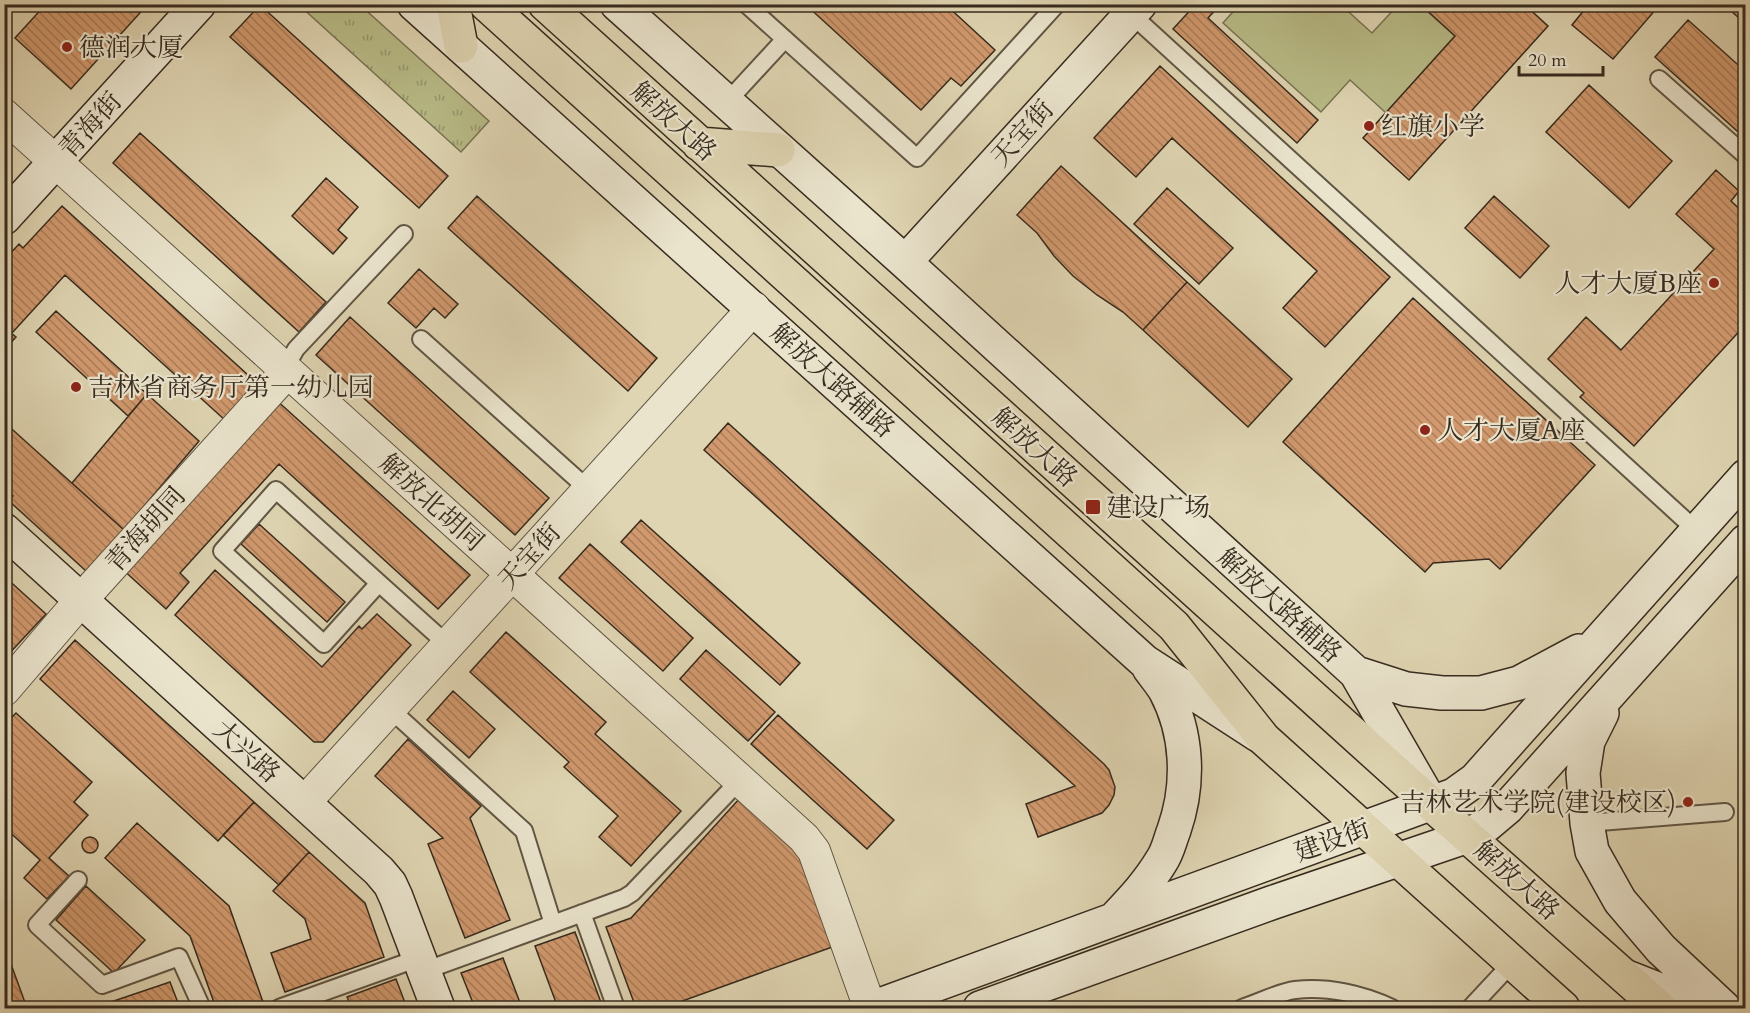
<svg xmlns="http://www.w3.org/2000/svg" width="1750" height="1013" viewBox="0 0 1750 1013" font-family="Cardo,'Noto Serif SC',serif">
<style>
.grass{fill:url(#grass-tufts);stroke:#777353;stroke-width:1.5}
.pitch{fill:#b8bb87;stroke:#777353;stroke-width:1.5}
.building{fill:url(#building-back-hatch);stroke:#362b1f;stroke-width:1.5}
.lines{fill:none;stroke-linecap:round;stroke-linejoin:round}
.lane-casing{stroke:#605644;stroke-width:20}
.street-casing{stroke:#605644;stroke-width:34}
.secondary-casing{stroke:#362b1f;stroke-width:36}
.primary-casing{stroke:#362b1f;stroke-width:36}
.lane{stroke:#eae4cd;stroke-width:16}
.street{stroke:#eae4cd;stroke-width:32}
.secondary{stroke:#eae4cd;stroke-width:33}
.primary{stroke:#dfd5b2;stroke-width:33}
.poi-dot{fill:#8f2418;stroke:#eae4cd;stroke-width:2}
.labels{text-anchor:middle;stroke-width:4.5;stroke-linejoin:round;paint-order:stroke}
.poi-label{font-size:26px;fill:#362b1f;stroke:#eae4cd;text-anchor:start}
.street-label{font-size:26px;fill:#362b1f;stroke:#eae4cd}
</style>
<defs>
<pattern id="grass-tufts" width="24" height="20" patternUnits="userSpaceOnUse" patternTransform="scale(1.5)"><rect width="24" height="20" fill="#b8bb87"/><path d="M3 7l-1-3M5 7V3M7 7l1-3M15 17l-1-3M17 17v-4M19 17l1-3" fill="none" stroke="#96986e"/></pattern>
<pattern id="building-back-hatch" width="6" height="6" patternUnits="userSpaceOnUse" patternTransform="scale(1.5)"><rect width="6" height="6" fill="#d1996d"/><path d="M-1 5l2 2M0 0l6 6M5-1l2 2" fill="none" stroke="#aa7d59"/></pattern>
</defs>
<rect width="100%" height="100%" fill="#dfd5b2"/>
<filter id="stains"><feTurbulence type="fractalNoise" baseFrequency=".00333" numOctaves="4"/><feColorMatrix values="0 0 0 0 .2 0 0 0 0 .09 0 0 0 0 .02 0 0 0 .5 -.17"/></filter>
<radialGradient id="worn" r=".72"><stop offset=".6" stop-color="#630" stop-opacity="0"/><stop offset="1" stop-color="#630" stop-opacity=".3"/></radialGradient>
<!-- grass -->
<path class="grass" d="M299,5H360L489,121L461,152Z"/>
<!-- pitch -->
<path class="pitch" d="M1239,5H1341L1372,33L1398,5H1420L1455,36L1386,113L1350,80L1321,112L1223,23Z"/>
<!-- building -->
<path class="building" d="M46,4H148L71,89L15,38Z
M805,4H945L995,50L961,86L951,78L921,110Z
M1196,4H1221L1208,18L1318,120L1297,143L1173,29Z
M1420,4H1524L1548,26L1409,180L1363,138L1455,36Z
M1589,4H1654L1657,8L1613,59L1572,25Z
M1723,4H1746V24Z
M260,5L448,176L419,208L230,37Z
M1688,20L1746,72V139L1655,57Z
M1160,66L1390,277L1325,347L1283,308L1317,271L1172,138L1136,177L1094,138Z
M1589,85L1672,161L1629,208L1546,132Z
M140,133L326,302L299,332L113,163Z
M1061,166L1187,282L1143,330L1123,312L1097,295L1073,276L1054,256L1037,233L1017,215Z
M1716,170L1739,191L1731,201L1746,215V324L1634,446L1580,397L1584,393L1548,359L1586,317L1621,350L1714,249L1676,214Z
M326,178L358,207L338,230L347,238L333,254L292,216Z
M1167,188L1233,248L1199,284L1134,224Z
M477,196L657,358L628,391L448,228Z
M1494,196L1549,246L1520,278L1465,228Z
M62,206L259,385L226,421L65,275L12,333L4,327V260L19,244L23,248Z
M419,269L458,304L445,318L434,308L416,328L388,303Z
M1187,282L1292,379L1248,427L1143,330Z
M1413,298L1595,465L1500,569L1489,559L1433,563L1425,572L1283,442Z
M56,311L147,394L128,416L36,332Z
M350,317L549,498L515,535L316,355Z
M4,327L16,337L4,350Z
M147,394L199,441L124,530L72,483Z
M274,398L470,575L438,609L279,464L180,573L189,582L166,609L120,567Z
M4,422L124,530L86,571L9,501L13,496L4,489Z
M728,423L1104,764L1109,770L1115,787L1114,795L1109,805L1102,813L1038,837L1026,804L1075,786L704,450Z
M641,520L800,663L780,685L621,542Z
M259,524L345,602L327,622L241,544Z
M590,544L693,638L663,671L559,578Z
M215,570L322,667L359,626L362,629L377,614L411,645L323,742H314L175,615Z
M4,576L46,614L4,659Z
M506,632L606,722L595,734L681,811L631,866L599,837L618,816L564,767L569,762L470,672Z
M75,640L254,802L218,841L40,679Z
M706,650L775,712L748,741L680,679Z
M453,691L495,729L469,758L427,720Z
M16,713L92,782L74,802L88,815L49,858L69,876L47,899L24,878L40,860L4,827V725Z
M778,715L894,820L867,849L751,744Z
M408,739L481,806L470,818L510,920L465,938L428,844L443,838L375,776Z
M740,798L802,854L835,946L663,1008H636L606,927L631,918Z
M254,802L309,852L279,885L223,835Z
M137,823L229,906L263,1002L244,1008H216L190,936L105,858Z
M82 845a8 8 0 1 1 16 0a8 8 0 1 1-16 0Z
M309,852L365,903L384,957L285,992L271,953L311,939L305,919L273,891Z
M86,886L145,940L114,973L56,920Z
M575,932L603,1008H558L535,946Z
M4,945L27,1008H4Z
M503,958L522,1008H475L461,973Z
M396,979L407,1008H352L347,997Z
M170,982L180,1008H93Z"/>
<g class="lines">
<defs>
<path id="lane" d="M746,4L917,158L1057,4
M1131,14L1697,531
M1659,79L1746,156
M726,103L785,39
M421,339L589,490
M285,368L296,349L404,234
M276,490L379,583L324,644L222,551Z
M379,583L448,645
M390,709L524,831L553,924
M1587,823L1725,812
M78,880L37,925L102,985L179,957L202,1008
M582,913L616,1008
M424,971L624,898L632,893L740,780
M279,1008L419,958
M1242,1008C1258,1003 1279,992 1295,990C1327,986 1363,994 1392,1008
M1470,1008L1512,963"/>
<path id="street" d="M4,115L804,838L814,851L870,1008
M4,690L81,600L277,383L285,368
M304,803L754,308"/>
<path id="secondary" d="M414,4L1144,661L1258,735
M617,4L905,262L1356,673L1427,796
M4,218L199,4
M905,262L1140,4
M4,530L379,871L390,884L396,897L438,1008
M1356,673L1406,689L1442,693H1481L1519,683L1579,651
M1602,713L1588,741L1583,773L1587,823L1592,851L1620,901L1661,949L1724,1008
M1116,917C1133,899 1149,882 1162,860C1168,851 1170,840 1174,830C1190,784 1188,733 1165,690C1160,682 1154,675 1149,668
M1627,977L1706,1008
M872,1008L1454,795L1475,780L1746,476
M980,1008L1271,903L1468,836L1488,824L1507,808L1746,541"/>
<path id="primary" d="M453,4L461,46
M486,4L1174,626L1264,739L1563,1008
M545,4L1431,804L1660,1008
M699,144L778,150"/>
</defs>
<!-- lane casing -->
<use href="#lane" class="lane-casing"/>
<!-- street casing -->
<use href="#street" class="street-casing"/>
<!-- secondary casing -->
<use href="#secondary" class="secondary-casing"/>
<!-- primary casing -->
<use href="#primary" class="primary-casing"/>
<!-- lane -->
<use href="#lane" class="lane"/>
<!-- street -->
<use href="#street" class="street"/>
<!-- secondary -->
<use href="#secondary" class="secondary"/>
<!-- primary -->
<use href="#primary" class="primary"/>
</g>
<!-- markers -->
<g class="poi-dot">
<circle cx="67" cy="47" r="6"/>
<circle cx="1369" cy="126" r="6"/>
<circle cx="1714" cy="283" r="6"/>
<circle cx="76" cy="387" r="6"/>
<circle cx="1425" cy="430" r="6"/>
<rect x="1085" y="499" width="16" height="16" rx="3"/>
<circle cx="1688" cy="802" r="6"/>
</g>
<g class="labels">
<!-- poi labels -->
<g class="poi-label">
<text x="79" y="56">德润大厦</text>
<text x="1381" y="135">红旗小学</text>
<text x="1702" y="292" text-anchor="end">人才大厦B座</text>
<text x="88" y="396">吉林省商务厅第一幼儿园</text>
<text x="1437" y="439">人才大厦A座</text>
<text x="1106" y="516">建设广场</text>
<text x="1676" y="811" text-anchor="end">吉林艺术学院(建设校区)</text>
</g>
<!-- street labels -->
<g class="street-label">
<text transform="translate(674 121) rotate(42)" y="9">解放大路</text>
<text transform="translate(90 125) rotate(-48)" y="9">青海街</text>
<text transform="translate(1022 133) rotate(-48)" y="9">天宝街</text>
<text transform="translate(833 380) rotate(42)" y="9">解放大路辅路</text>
<text transform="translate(1035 447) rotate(42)" y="9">解放大路</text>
<text transform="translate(432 502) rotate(42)" y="9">解放北胡同</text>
<text transform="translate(145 529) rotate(-48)" y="9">青海胡同</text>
<text transform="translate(529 556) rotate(-48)" y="9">天宝街</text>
<text transform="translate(1280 605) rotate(42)" y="9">解放大路辅路</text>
<text transform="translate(247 751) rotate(42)" y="9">大兴路</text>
<text transform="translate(1332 840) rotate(-20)" y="9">建设街</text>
<text transform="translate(1517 880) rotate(42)" y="9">解放大路</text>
</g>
</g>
<!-- margin -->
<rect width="1750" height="1013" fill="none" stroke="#dfd5b2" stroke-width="24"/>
<rect x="6" y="6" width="1738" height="1001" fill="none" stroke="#362b1f" stroke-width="3"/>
<rect x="12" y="12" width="1726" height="989" fill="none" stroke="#362b1f" stroke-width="1.5"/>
<!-- scale -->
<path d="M1519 66v9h84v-9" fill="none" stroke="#362b1f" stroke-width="3"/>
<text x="1528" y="66" font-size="18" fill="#362b1f" stroke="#eae4cd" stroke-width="4.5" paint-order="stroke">20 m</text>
<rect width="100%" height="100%" filter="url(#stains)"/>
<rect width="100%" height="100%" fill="url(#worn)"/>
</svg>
